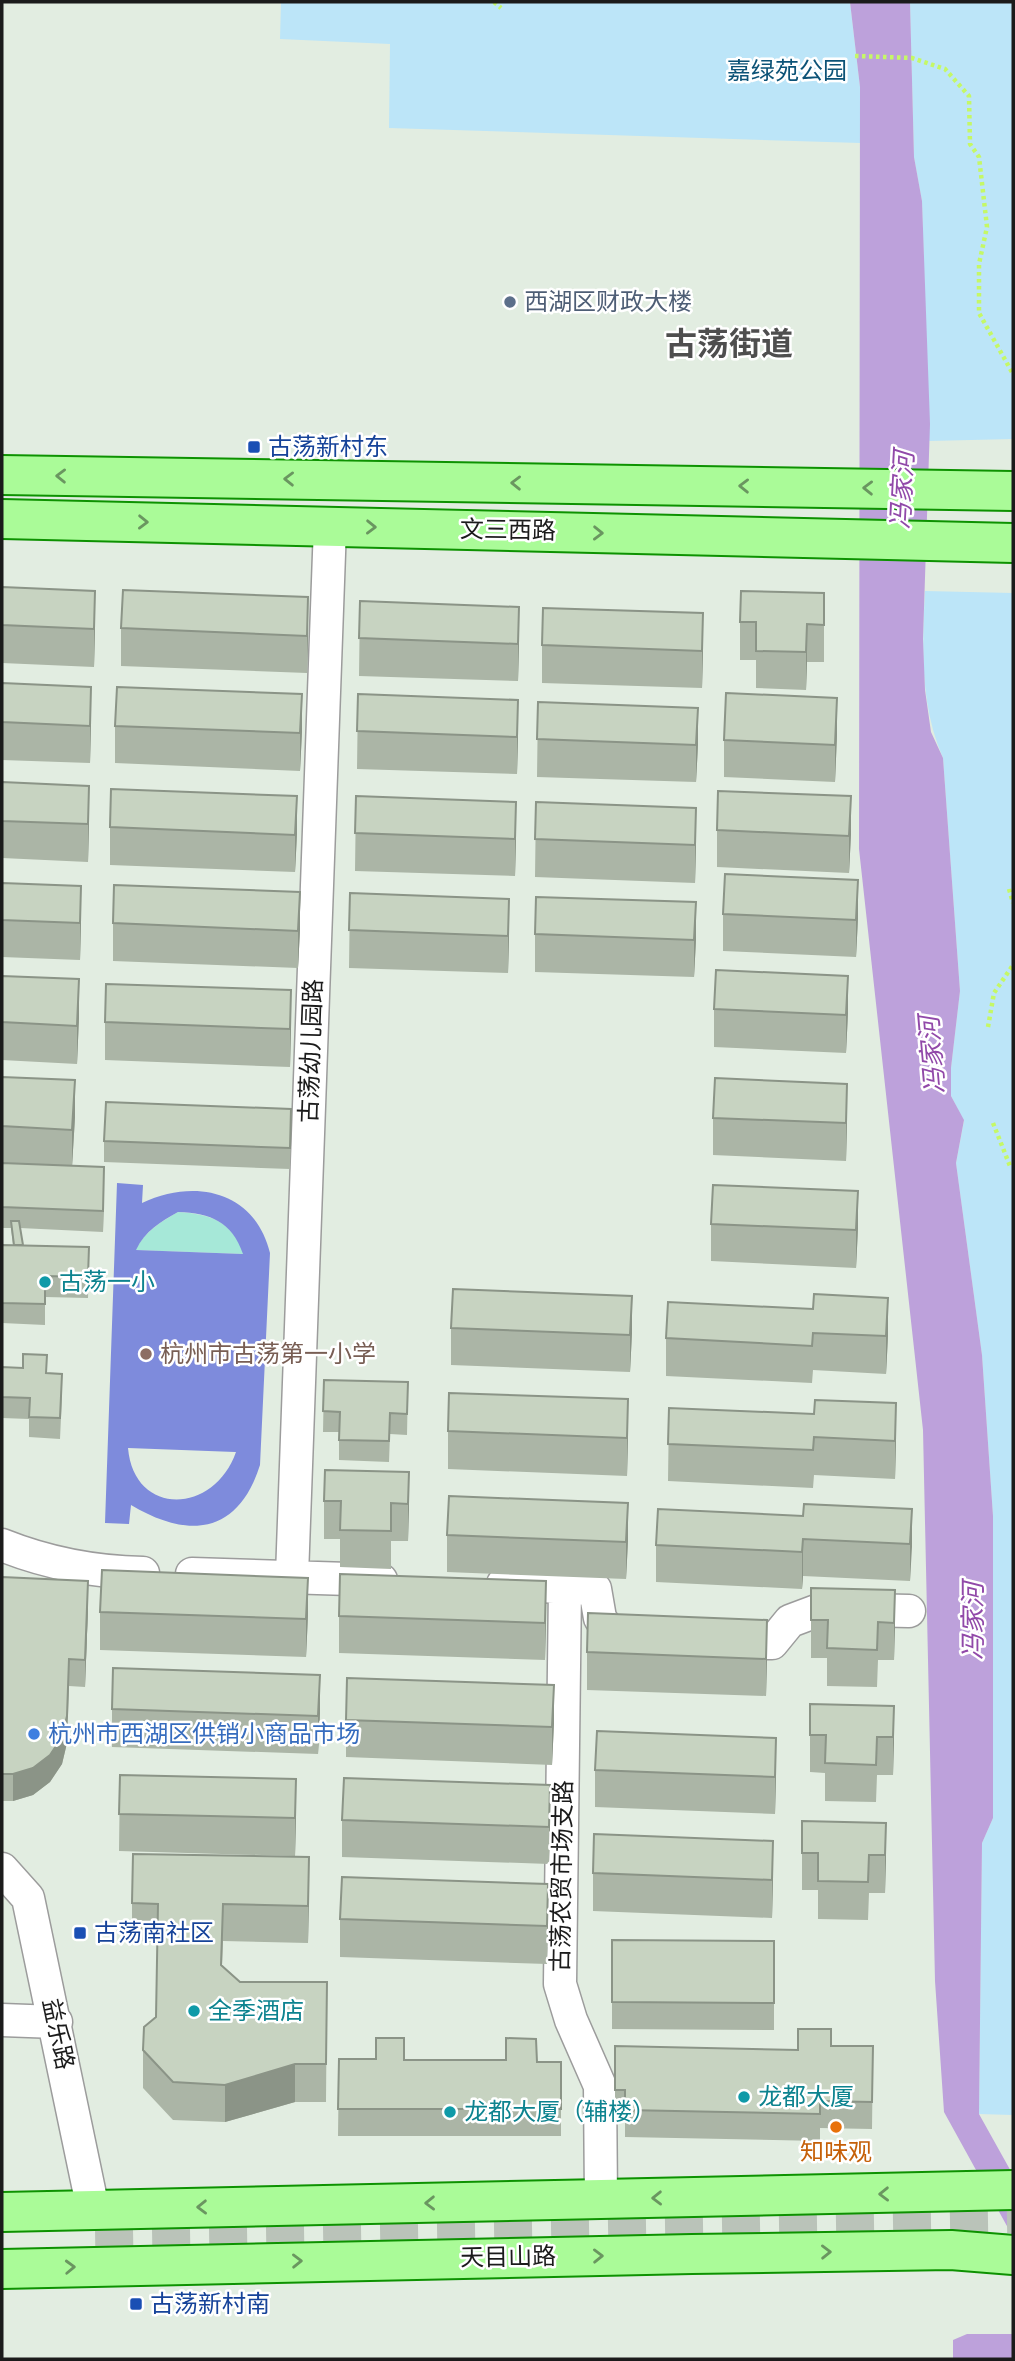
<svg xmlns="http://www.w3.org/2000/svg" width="1015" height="2361" viewBox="0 0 1015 2361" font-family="Lato,'Noto Sans SC',sans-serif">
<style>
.grass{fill:#a6e8d8}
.park{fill:#bce5f8}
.pitch{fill:#7e8bdc;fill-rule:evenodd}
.water{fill:#bda1db}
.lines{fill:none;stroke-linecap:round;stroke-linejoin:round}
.highway-tunnel{stroke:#bac3b9;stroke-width:38;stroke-dasharray:38 19;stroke-linecap:butt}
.minor-casing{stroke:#9c9c9c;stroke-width:35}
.major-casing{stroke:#0d9201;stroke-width:42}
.path{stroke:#c5f866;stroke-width:4.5;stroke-dasharray:3.5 3.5;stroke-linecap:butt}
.minor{stroke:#fff;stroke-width:32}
.major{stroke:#aafb98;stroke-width:38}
.wall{fill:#abb5a6}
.shaded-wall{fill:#8b9487}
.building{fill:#c7d3c1;stroke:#8b9487;stroke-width:2}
.oneway{stroke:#6a9660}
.service-dot{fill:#5c6f8a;stroke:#fff;stroke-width:2.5}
.transit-dot{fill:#1a4fb4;stroke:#fff;stroke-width:2.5}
.culture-dot{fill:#0f9aa8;stroke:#fff;stroke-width:2.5}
.education-dot{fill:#8d6e63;stroke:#fff;stroke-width:2.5}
.shop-dot{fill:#3f7fe0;stroke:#fff;stroke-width:2.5}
.food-dot{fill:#e8710a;stroke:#fff;stroke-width:2.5}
.labels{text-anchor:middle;stroke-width:5;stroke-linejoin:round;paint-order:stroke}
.park-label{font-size:24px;fill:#0c5377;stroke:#fff}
.service-label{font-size:24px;fill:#4e5e75;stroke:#fff;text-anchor:start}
.transit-label{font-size:24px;fill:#164399;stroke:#fff;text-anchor:start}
.street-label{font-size:24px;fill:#1b1b1b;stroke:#fff}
.culture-label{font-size:24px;fill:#0d838f;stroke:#fff;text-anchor:start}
.education-label{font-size:24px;fill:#785e54;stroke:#fff;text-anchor:start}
.shop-label{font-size:24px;fill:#366cbe;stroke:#fff;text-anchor:start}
.food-label{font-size:24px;fill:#c56008;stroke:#fff}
.water-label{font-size:26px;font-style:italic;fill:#9149a9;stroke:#fff}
.district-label{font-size:32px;font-weight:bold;fill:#4e4e4e;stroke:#fff}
</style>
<rect width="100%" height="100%" fill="#e2ede1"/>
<!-- grass -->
<path class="grass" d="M178,1212C212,1214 232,1222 244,1254L135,1250C146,1231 159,1223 178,1212Z"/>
<!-- park -->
<path class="park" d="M281,2H850L860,87V143L389,128L390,44L280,39Z
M910,2H1013V439L929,441L922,201L914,157Z
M925,591L1013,593V2115L979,2114L982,1843L993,1818V1516L982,1355L956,1163L964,1121L951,1096V1068L960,991L943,758C920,705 922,649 925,591Z"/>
<!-- pitch -->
<path class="pitch" d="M117,1183L143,1185L142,1203C195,1178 255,1191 270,1253L260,1465C238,1535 188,1539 131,1505L129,1524L105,1523ZM178,1212C211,1213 232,1222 243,1254L136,1250C145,1231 160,1222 178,1212ZM128,1448L235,1452H236C214,1515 134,1517 128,1448Z"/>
<!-- water -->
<path class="water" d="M850,2H910L914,157L922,201L930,424L923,639L925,690L931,732L943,758L960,991L951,1068V1096L964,1120L956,1163L982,1355L993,1516V1818L982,1843L979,2114L1013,2175V2237L944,2112L935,1981L923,1430L859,849L860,87Z
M967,2334H1013V2359H953V2340Z"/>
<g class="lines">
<!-- highway-tunnel -->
<path class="highway-tunnel" d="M95,2229L1013,2214"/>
<defs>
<path id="minor" d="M2,1545C47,1563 95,1572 143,1573
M192,1574L381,1580
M292,1576L330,526
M503,1584L595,1589L600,1618L613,1638L626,1639
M565,1587L560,1984L571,2020L600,2086L601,2200
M727,1643H772L790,1621L822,1609L909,1611
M2,1869L28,1898L93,2209
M2,2020L56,2022"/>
<path id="major" d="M2,475L1013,491
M2,519L1013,543
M2,2212L1013,2190
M2,2269L692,2254L951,2250L1013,2255"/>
</defs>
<!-- minor casing -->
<use href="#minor" class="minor-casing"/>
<!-- major casing -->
<use href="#major" class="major-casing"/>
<!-- path -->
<path class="path" d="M494,2L501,8
M855,56L912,58L945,69L969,96L970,144L979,157L987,227L979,264V313L1013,374
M1009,889L1013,903
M988,1027L994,993L1013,965
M993,1123L1010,1166L1013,1167"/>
<!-- minor -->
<use href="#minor" class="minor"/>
<!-- major -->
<use href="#major" class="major"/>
</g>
<!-- wall -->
<path class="wall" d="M2,587L95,628L94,667L2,663Z
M824,593V662H807L806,690L756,688V660H740V622Z
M360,601L519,644L518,681L359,676Z
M121,628L308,635L307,673L121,666Z
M542,645L703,651L702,688L542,683Z
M2,683L91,724L90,763L2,760Z
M358,694L518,738L517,774L357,769Z
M538,702L698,745L696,782L537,777Z
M115,726L302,732L300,771L115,763Z
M837,735L835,782L724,777V740Z
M2,782L89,823L88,862L2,858Z
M356,796L516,839L515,876L355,871Z
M536,802L696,846L695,883L535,877Z
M110,827L297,834L295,872L110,865Z
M717,830L851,834L849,873L717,867Z
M2,883L81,923L80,960L2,957Z
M350,893L509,937L508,973L349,968Z
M723,914L858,918L856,957L723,951Z
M113,923L300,930L298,968L113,961Z
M535,934L696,940L694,977L535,972Z
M2,976L79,1017L77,1064L2,1060Z
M714,1009L848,1013L846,1053L714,1047Z
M105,1022L291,1028L290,1067L105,1060Z
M2,1077L75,1117L72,1166L104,1188L103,1232L20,1228L23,1245L89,1268L88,1298L45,1297V1325L2,1323V1245H13L11,1228H2Z
M713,1118L847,1122L846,1161L713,1155Z
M291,1130L290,1169L104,1162V1141Z
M711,1224L858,1228L856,1268L711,1261Z
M813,1309L888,1336L886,1374L813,1370L812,1383L666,1376V1338Z
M451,1328L632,1333L630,1372L451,1365Z
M2,1367L47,1373L62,1395L60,1439L29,1437V1419L2,1418Z
M324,1380L408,1382L407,1435L390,1434L389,1462L339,1460V1432H323Z
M669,1408L896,1441L895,1479L814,1475L813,1488L668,1481Z
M448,1431L628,1437L627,1476L448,1469Z
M409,1472L408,1541H391V1569L340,1567V1539H324V1501Z
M912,1509L910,1581L803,1576L802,1589L656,1582V1545L803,1516Z
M447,1535L628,1541L626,1579L447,1572Z
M2,1577L88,1608L85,1687L69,1686L67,1743L62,1764L50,1782L33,1795L13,1801H2Z
M895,1590L894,1660H878L877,1687L827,1686V1658H811V1620Z
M100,1612L308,1615L306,1657L100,1650Z
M339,1616L546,1619L545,1660L339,1653Z
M587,1652L767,1658L766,1696L587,1690Z
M894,1706L893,1775H877L876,1802L825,1801V1773L810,1772V1735Z
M112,1709L320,1713L318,1754L112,1747Z
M346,1720L554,1723L552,1765L346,1757Z
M595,1770L776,1776L775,1814L595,1807Z
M120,1775L296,1817L295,1856L119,1851Z
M342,1820L550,1823L549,1864L342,1857Z
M886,1823L885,1893H869L868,1920L818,1919V1890H802V1853Z
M593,1873L773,1879L772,1918L593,1911Z
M309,1895L308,1943L223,1941L222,1966L240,1982H327L326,2102H295L225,2122L173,2120L143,2088V2050L156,2017L158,1942L132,1941V1903Z
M340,1919L548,1922L547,1964L340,1957Z
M612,1940L774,1941V2030L612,2029Z
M615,2046L798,2050L831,2046H873L872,2129L820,2128V2141L625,2137V2117H615Z
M339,2059L561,2062V2136H338Z"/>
<!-- shaded-wall -->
<path class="shaded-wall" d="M95,591V628L94,667V629Z
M308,597V635L307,673V636Z
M519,607V644L518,681V644Z
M703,613V651L702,688V651Z
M807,624V662L806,690V652Z
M91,687V724L90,763V726Z
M302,694V732L300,771V733Z
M837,698V735L835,782V745Z
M518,700V738L517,774V737Z
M698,708V745L696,782V745Z
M89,786V823L88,862V824Z
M297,796V834L295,872V835Z
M851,796V834L849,873V836Z
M516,802V839L515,876V839Z
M696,808V846L695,883V845Z
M858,880V918L856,957V920Z
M81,886V923L80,960V923Z
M300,892V930L298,968V931Z
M509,899V937L508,973V936Z
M696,902V940L694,977V940Z
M848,976V1013L846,1053V1015Z
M79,979V1017L77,1064V1026Z
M291,990V1028L290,1067V1029Z
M75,1080V1117L72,1167V1130Z
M847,1084V1122L846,1161V1123Z
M104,1167V1188L103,1232V1211Z
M858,1191V1228L856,1268V1230Z
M632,1296V1333L630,1372V1335Z
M888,1298V1336L886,1374V1336Z
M628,1399V1437L627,1476V1438Z
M896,1403V1441L895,1479V1441Z
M409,1472V1510L408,1541V1504Z
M628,1503V1541L626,1579V1542Z
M912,1509V1547L910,1581V1544Z
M803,1539V1576L802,1589V1552Z
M308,1578V1615L306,1657V1619Z
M88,1581V1608L85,1687V1660Z
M546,1581V1619L545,1660V1623Z
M895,1590V1628L894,1660V1623Z
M767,1620V1658L766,1696V1659Z
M69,1659L67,1743L62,1764L50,1782L33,1795L13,1801V1774Z
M320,1675V1713L318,1754V1716Z
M554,1685V1723L552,1765V1727Z
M894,1706V1743L893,1775V1737Z
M776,1738V1776L775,1814V1777Z
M296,1779V1817L295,1856V1818Z
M550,1785V1823L549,1864V1827Z
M886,1823V1861L885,1893V1855Z
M773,1841V1879L772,1918V1880Z
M309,1857V1895L308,1943V1906Z
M548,1884V1922L547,1964V1926Z
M295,2064V2102L225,2122V2085Z"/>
<!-- building -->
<path class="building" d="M2,587L95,591L94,629L2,625Z
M123,590L308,597L307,636L121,628Z
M741,591L824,593V625L807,624L806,652L756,651V622H740Z
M360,601L519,607L518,644L359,638Z
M543,608L703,613L702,651L542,645Z
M2,683L91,687L90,726L2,722Z
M117,687L302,694L300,733L115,726Z
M726,693L837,698L835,745L724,740Z
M358,694L518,700L517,737L357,731Z
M538,702L698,708L696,745L537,739Z
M2,782L89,786L88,824L2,821Z
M111,789L297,796L295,835L110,827Z
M718,791L851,796L849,836L717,830Z
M356,796L516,802L515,839L355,833Z
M536,802L696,808L695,845L535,839Z
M725,874L858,880L856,920L723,914Z
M2,883L81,886L80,923L2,920Z
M114,885L300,892L298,931L113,923Z
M350,893L509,899L508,936L349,930Z
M536,897L696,902L694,940L535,934Z
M716,970L848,976L846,1015L714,1009Z
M2,976L79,979L77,1026L2,1022Z
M106,984L291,990L290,1029L105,1022Z
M2,1077L75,1080L72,1130L2,1126Z
M715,1078L847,1084L846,1123L713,1118Z
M106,1102L291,1109L290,1148L104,1141Z
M2,1163L104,1167L103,1211L2,1207Z
M713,1185L858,1191L856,1230L711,1224Z
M11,1221H19L23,1245H14Z
M2,1245L89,1247L88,1277L45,1276V1304L2,1303Z
M453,1289L632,1296L630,1335L451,1328Z
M814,1294L888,1298L886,1336L813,1333L812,1346L666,1338L668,1302L813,1309Z
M23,1354L47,1355L46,1373L62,1374L60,1418L29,1417L30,1398L2,1397V1367L23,1368Z
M324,1380L408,1382L407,1414L390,1413L389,1441L339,1440L340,1412L323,1411Z
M449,1393L628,1399L627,1438L448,1431Z
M815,1400L896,1403L895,1441L814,1437L813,1450L668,1444L669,1408L814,1414Z
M325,1470L409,1472L408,1504L391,1503V1531L340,1530L341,1501H324Z
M449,1496L628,1503L626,1542L447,1535Z
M804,1504L912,1509L910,1544L803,1539L802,1552L656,1545L658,1509L803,1516Z
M102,1570L308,1578L306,1619L100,1612Z
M340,1574L546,1581L545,1623L339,1616Z
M2,1577L88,1581L85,1660L69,1659L67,1716L62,1737L50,1755L33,1768L13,1774H2Z
M811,1588L895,1590L894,1623L878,1622L877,1650L827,1648L828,1620H811Z
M588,1613L767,1620L766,1659L587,1652Z
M113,1668L320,1675L318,1716L112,1709Z
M347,1678L554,1685L552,1727L346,1720Z
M810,1704L894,1706L893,1737H877L876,1765L825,1763L826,1735H810Z
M597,1731L776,1738L775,1777L595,1770Z
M120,1775L296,1779L295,1818L119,1814Z
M344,1778L550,1785L549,1827L342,1820Z
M802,1821L886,1823L885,1855H869L868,1882L818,1881V1853H802Z
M594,1834L773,1841L772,1880L593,1873Z
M133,1854L309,1857L308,1906L223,1904L221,1965L240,1982H327L326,2064H295L225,2085L173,2082L143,2050L144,2027L156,2017L158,1904L132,1903Z
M342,1877L548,1884L547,1926L340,1919Z
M612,1940L774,1941V2003L612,2002Z
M798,2029H831V2046H873L872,2102L820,2101V2114L625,2110V2090H615V2046L798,2050Z
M376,2038H404V2060H506V2038L536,2039L537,2062H561V2109H338L339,2059H376Z"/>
<!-- one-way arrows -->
<defs><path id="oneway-chevron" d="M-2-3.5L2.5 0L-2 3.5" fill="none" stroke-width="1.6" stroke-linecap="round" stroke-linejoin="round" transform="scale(1.75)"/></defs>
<g class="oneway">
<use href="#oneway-chevron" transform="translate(61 476) rotate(-179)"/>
<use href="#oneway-chevron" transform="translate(289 479) rotate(-179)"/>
<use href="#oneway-chevron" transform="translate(516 483) rotate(-179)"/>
<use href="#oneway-chevron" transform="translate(744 486) rotate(-179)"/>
<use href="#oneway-chevron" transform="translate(868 488) rotate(-179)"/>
<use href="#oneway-chevron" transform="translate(143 522) rotate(1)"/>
<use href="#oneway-chevron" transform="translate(371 527) rotate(1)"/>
<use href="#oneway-chevron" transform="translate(598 533) rotate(1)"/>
<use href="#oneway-chevron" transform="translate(884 2194) rotate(179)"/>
<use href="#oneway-chevron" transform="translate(657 2198) rotate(179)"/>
<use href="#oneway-chevron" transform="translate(430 2203) rotate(179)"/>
<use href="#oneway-chevron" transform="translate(202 2207) rotate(179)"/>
<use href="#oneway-chevron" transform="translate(826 2252) rotate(-1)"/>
<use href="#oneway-chevron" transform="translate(598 2256) rotate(-1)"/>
<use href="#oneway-chevron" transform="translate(297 2261) rotate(-1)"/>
<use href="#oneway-chevron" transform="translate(70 2267) rotate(-2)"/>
</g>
<!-- markers -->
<circle class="service-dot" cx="510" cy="302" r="7"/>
<g class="transit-dot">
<rect x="247" y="440" width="14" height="14" rx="3.5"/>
<rect x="73" y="1926" width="14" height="14" rx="3.5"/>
<rect x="129" y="2297" width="14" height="14" rx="3.5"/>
</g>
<g class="culture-dot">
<circle cx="45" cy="1282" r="7"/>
<circle cx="194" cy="2011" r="7"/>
<circle cx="744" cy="2097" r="7"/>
<circle cx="450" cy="2112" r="7"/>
</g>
<circle class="education-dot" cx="146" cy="1354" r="7"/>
<circle class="shop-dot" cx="34" cy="1734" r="7"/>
<circle class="food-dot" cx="836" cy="2127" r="7"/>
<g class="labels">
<!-- park labels -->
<g class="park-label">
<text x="787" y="79">嘉绿苑公园</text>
</g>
<!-- service labels -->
<g class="service-label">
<text x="524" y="310">西湖区财政大楼</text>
</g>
<!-- transit labels -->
<g class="transit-label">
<text x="268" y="455">古荡新村东</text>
<text x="94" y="1941">古荡南社区</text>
<text x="150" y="2312">古荡新村南</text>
</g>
<!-- street labels -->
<g class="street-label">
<text transform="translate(508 530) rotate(1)" y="8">文三西路</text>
<text transform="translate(311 1051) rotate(-88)" y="8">古荡幼儿园路</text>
<text transform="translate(562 1876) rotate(-89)" y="8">古荡农贸市场支路</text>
<text transform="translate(58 2034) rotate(78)" y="8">益乐路</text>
<text transform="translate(508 2257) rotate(-1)" y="8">天目山路</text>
</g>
<!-- culture labels -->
<g class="culture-label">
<text x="59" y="1290">古荡一小</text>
<text x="208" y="2019">全季酒店</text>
<text x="758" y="2105">龙都大厦</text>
<text x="464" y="2120">龙都大厦（辅楼）</text>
</g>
<!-- education labels -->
<g class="education-label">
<text x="160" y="1362">杭州市古荡第一小学</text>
</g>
<!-- shop labels -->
<g class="shop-label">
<text x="48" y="1742">杭州市西湖区供销小商品市场</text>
</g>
<!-- food labels -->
<g class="food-label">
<text x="836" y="2160">知味观</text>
</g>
<!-- water labels -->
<g class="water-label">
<text transform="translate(902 490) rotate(-87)" y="9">冯家河</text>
<text transform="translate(932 1055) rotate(-95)" y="9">冯家河</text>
<text transform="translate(973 1621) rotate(-90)" y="9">冯家河</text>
</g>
<!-- district labels -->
<g class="district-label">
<text x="729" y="355">古荡街道</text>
</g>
</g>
<!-- border -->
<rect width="1015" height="2361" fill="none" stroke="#1b1b1b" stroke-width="7"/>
</svg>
